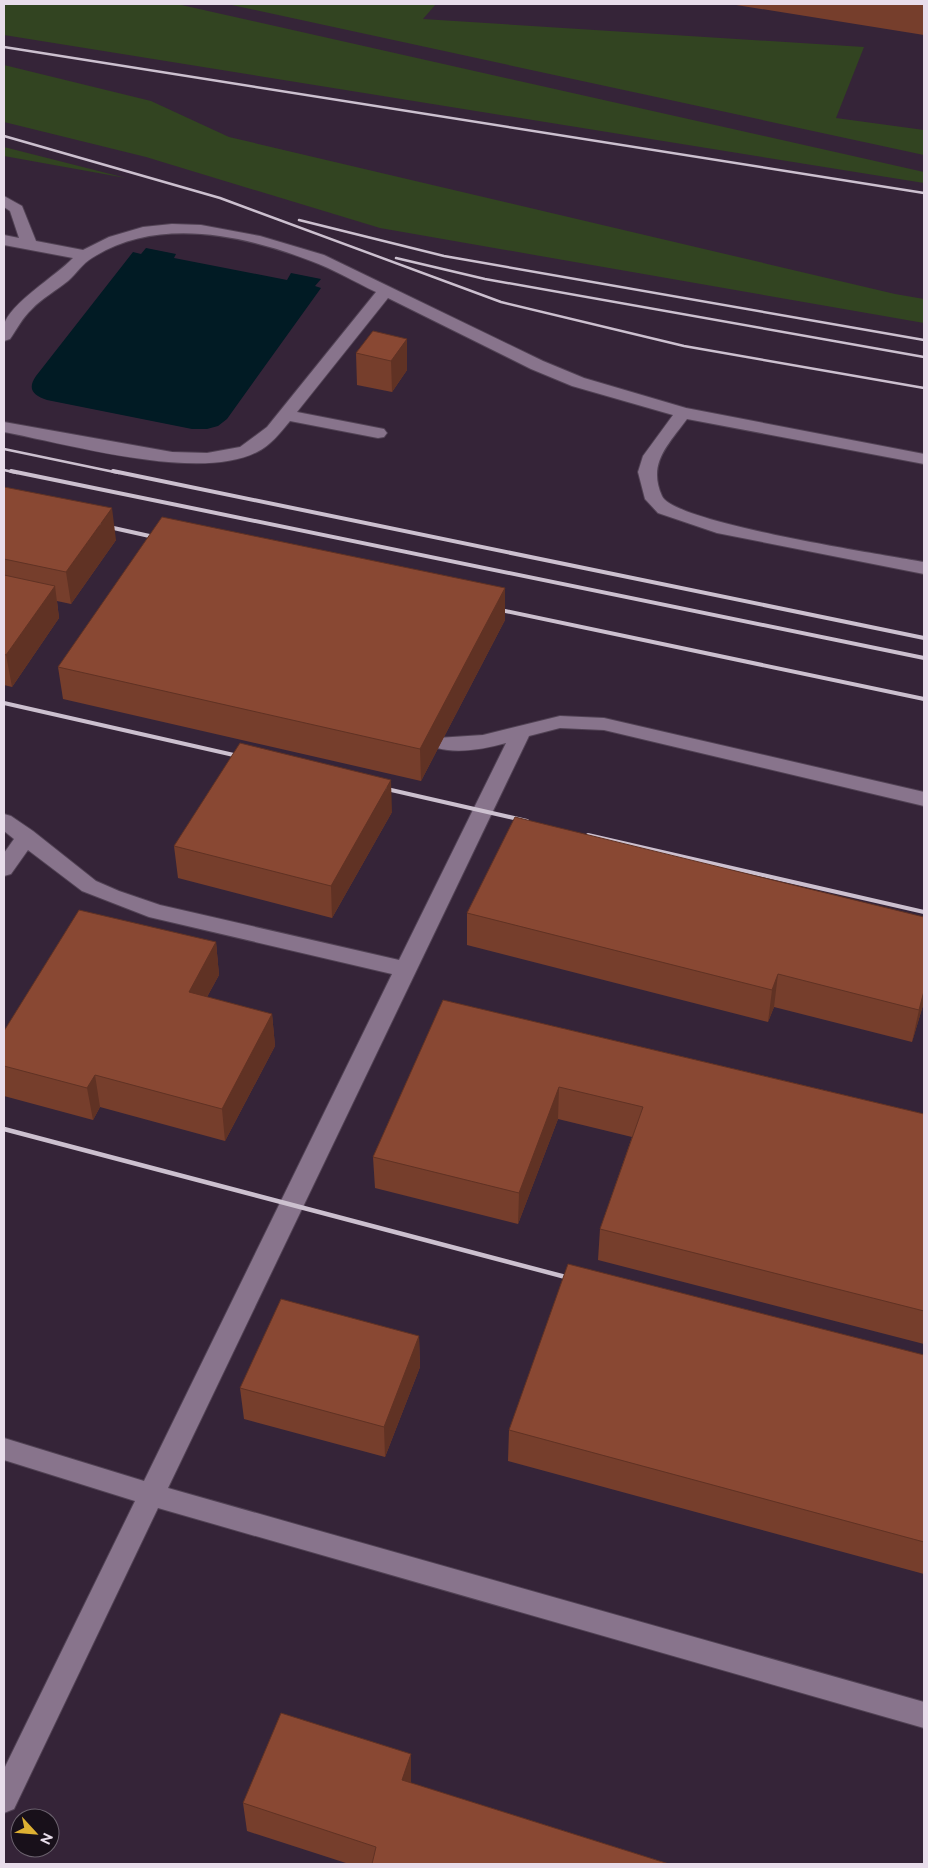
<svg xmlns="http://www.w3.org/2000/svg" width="928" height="1868" viewBox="0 0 928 1868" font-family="Raleway,sans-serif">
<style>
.green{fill:#324421}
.water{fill:#011b24}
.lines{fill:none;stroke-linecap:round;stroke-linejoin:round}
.service-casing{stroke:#514254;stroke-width:2}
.service{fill:#88748c;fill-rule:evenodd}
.rail-far2{stroke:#ccc0cf;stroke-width:2.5}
.rail-far1{stroke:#ccc0cf;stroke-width:4}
.rail{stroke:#ccc0cf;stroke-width:4.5}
.wall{fill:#763e2c}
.shaded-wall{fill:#603224}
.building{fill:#894833;stroke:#603224}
</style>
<rect width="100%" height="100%" fill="#352438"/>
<!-- green -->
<path class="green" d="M4,4H177L924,172V183L4,35Z
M227,4H436L423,19L864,47L836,118L924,130V155Z
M4,65L151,101L229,137L895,294L924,299V323L380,228L146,157L4,122Z
M4,147L126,178L4,156Z"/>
<!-- water -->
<path class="water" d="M146,248L176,254L174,258L287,280L291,273L321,279L315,286L321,288L227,419L218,426L207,429H192L47,400C33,395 27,389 36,376L133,252L141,254Z"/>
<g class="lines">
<defs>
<path id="service" d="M4,196L22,206L36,241L83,250L109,237L143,227L172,224L201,225L260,236L324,255L543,361L584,378L686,408L924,454V464L687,419C669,444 647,463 662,496C674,523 886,555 924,562V574L717,533L658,513L645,499L638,472L643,456L673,415L572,386L531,369L388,298L297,412L384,429L387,433L384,437L378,438L290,421C280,433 271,445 257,452C199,482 68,444 4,432V422L172,452L207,453L240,447L267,427L376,292C355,282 333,269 311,261C243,235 158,216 92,258C83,263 76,274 68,281C56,291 42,298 32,309C23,317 17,329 10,339L4,341C4,336 3,330 4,325C9,304 57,275 73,258L4,245V235L19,238L10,211L4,207Z
M560,716L604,718L924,792V806L604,730L560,728L529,736L168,1488L924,1702V1728L158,1508L14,1809L4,1813V1769L135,1501L4,1460V1438L144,1481L392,974L149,917L82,891L28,850L11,874L4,876V853L14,839L4,831V814L11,816L33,831L96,881L119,891L160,905L399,960L506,743C484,749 459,754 437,748L434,743L437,738L483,735Z"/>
</defs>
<!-- service casing -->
<use href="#service" class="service-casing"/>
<!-- service -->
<use href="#service" class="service"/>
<!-- rail-far2 -->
<path class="rail-far2" d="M4,47L924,193
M4,136L220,198L501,302L684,346L924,388
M299,220L444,256L924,340
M396,258L485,279L924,357
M4,449L119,473
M4,470L17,473"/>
<!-- rail-far1 -->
<path class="rail-far1" d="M11,471L924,658
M113,471L924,638
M100,525L163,539
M491,608L924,699
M4,703L247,758
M378,787L527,821
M588,835L924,912"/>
<!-- rail -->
<path class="rail" d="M4,1129L577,1280"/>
</g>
<!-- wall -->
<path class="wall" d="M730,4H924V35Z
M373,331L407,370L392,392L357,385L356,353Z
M4,487L116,540L71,604L57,601L59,618L12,687L4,685Z
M505,588V620L421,781L63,699L58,667Z
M392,812L332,918L178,878L174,846Z
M467,913L924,1002L912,1042L774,1007L768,1022L467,945Z
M216,942L219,975L207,997L272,1014L275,1046L225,1141L100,1107L93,1120L4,1096V1031Z
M443,1000L924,1114V1344L598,1260L600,1229L632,1137L558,1119L518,1224L375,1188L373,1157Z
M419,1336L420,1367L385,1457L244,1419L240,1388Z
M924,1355V1574L508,1461L509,1430Z
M411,1783L669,1864H349L247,1831L243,1803Z"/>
<!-- shaded-wall -->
<path class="shaded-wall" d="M407,339V370L392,392L391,361Z
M112,508L116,540L71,604L66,572Z
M55,586L59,618L12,687L6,655Z
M505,588V620L421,781L420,749Z
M391,780L392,812L332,918L331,886Z
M216,942L219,975L192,1024L189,992Z
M778,974L774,1007L768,1022L772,990Z
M924,991V1002L912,1042L919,1010Z
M272,1014L275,1046L225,1141L222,1109Z
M95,1075L100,1107L93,1120L87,1088Z
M559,1087L558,1119L518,1224L519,1193Z
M419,1336L420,1367L385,1457L384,1427Z
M411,1754V1782L403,1807L402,1780Z"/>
<!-- building -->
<path class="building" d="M373,331L407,339L391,361L356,353Z
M4,487L112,508L66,572L4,559Z
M162,517L505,588L420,749L58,667Z
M4,575L55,586L6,655L4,654Z
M240,743L391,780L331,886L174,846Z
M515,817L924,917V991L919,1010L778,974L772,990L467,913Z
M79,910L216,942L189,992L272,1014L222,1109L95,1075L87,1088L4,1066V1031Z
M443,1000L924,1114V1311L600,1229L643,1107L559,1087L519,1193L373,1157Z
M568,1264L924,1355V1542L509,1430Z
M281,1299L419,1336L384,1427L240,1388Z
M281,1713L411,1754L402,1780L669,1864H372L376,1847L243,1803Z"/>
<!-- border -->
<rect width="928" height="1868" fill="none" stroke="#e8ddeb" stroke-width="10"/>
<!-- north arrow -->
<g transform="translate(35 1833) rotate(116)"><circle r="24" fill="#18101a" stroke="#6b626e"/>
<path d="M0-4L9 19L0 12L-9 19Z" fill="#deb133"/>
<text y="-8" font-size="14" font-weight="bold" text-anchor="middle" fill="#e8ddeb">N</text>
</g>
</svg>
